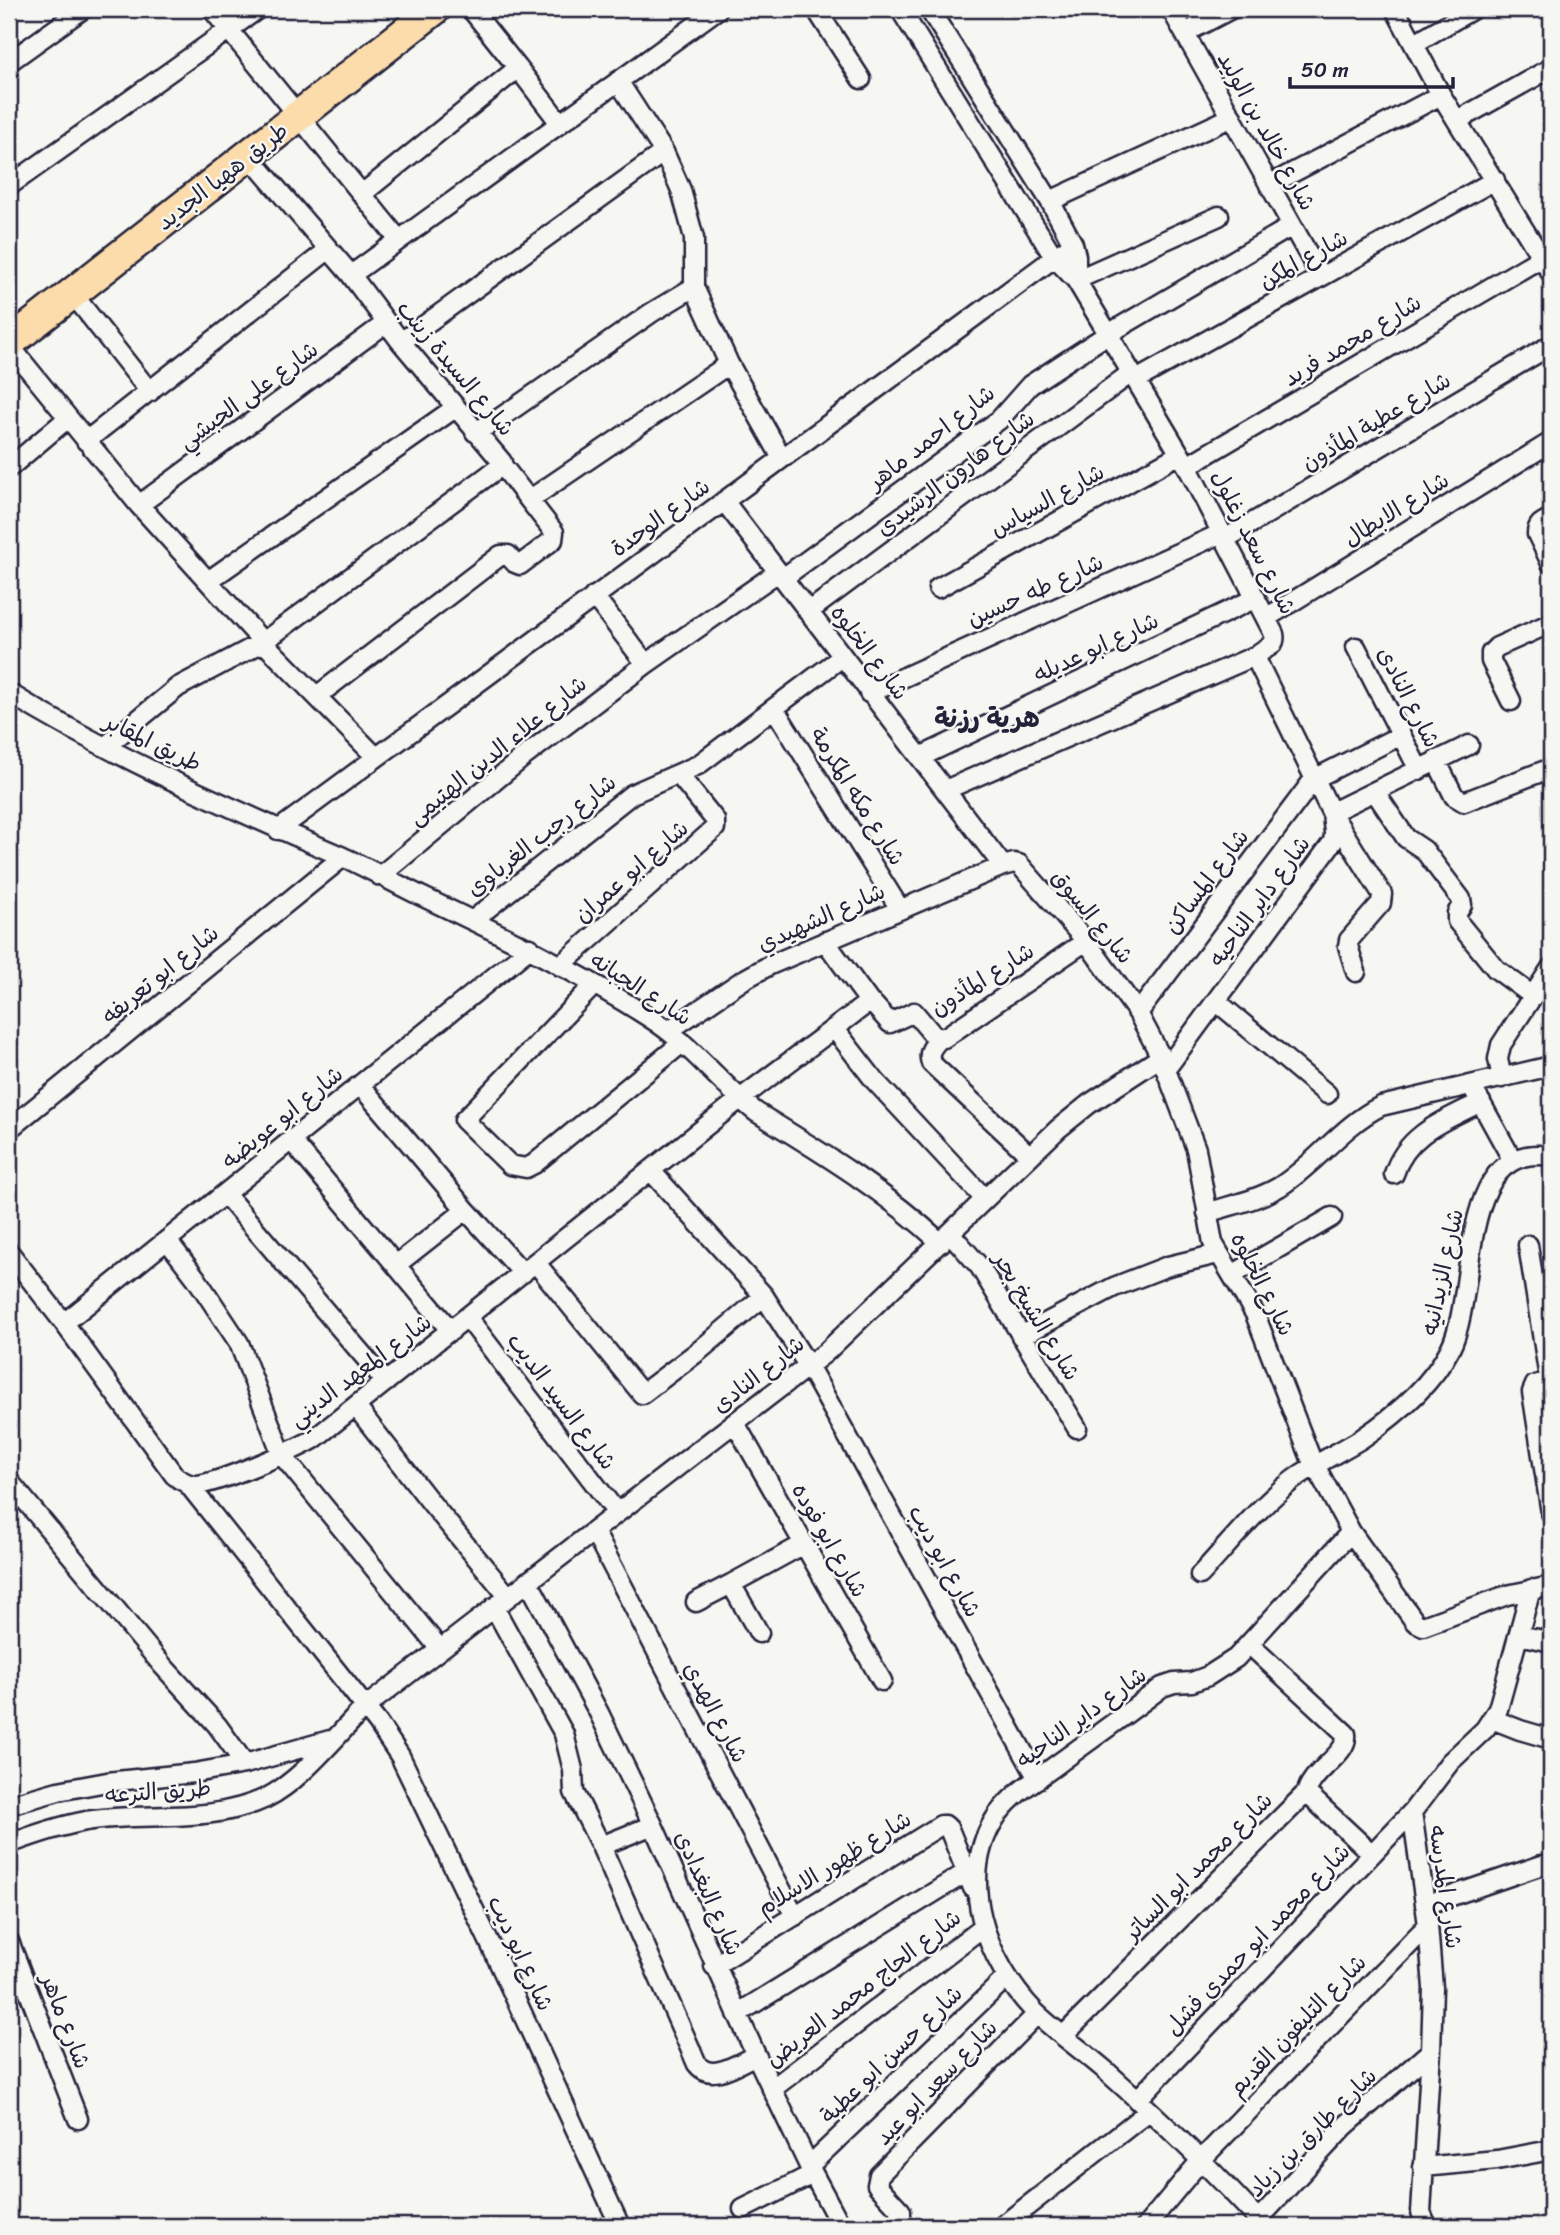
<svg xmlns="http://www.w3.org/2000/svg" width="1560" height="2235" viewBox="0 0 1560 2235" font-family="Sriracha,'Playpen Sans Arabic',sans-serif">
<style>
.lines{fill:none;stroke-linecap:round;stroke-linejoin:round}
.minor-casing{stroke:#22223b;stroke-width:23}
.primary-casing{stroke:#22223b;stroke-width:35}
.minor{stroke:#f6f6f2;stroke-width:18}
.primary{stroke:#fddcac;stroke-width:30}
.labels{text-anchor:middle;stroke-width:5;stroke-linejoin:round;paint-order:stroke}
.street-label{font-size:23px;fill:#22223b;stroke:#f6f6f2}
.quarter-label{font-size:26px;font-weight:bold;fill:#22223b;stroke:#f6f6f2}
</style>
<rect width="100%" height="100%" fill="#f6f6f2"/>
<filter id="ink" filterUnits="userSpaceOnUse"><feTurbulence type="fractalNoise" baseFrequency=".0143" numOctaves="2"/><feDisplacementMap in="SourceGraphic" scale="14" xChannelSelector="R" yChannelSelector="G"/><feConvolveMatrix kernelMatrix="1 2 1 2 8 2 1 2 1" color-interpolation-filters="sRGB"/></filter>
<g filter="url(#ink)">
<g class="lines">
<defs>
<path id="minor" d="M212,9L399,240
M816,9L861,79
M900,9L1054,257L1076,280L1187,466L1274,634C1277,648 1264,647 1257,655L1258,663L1332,814L1382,894L1381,903L1349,940L1348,946L1356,972
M929,9L1050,201L1073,244L1076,256V280
M1171,9L1321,277
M1395,9L1441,95L1551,273
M1185,33L1231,9
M1415,43L1473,9
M9,62L83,9
M518,68L560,123
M618,81L664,152L681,190L694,238V287L729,364L782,458
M1458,120L1551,68
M248,155L351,275
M1269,185L1441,95
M9,186L258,9
M362,194L518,68L471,9
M1050,201L1232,117
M1076,280L1219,216
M72,293L150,392
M401,342L664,152
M9,345L139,505L263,642L376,757
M1136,380L1495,180
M475,432L497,420L651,313L694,287
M86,441L328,250
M1187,466L1551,252
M9,468L68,418
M529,500L729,364
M724,501L1003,866
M139,505L386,323
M1551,518C1543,522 1537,524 1537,534L1551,563
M1225,539L1551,345
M783,578L999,420L1030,385L1108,334L1292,226
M208,581L455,408
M938,588L1180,454
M594,596L646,664
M808,612L1131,373
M1266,618L1551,442
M1356,647L1419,770
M9,693C113,757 228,807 341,856C368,868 394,883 421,896C499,933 577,971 650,1018C690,1043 719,1083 756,1112C821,1152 885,1191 941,1243
M869,693L1222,533
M317,696L501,555H508L515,563L520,565L553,540L554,532L502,465
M1511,701L1491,661V653L1497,647L1551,623
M774,708L900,909
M106,746L178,687L263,642L501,466L502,462L401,342L351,275L718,9
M920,757L1256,598
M1436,760L1454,796L1464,802L1551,768
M945,790L1257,655
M1375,792L1406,838L1424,850L1461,899L1462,905L1457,913V921L1496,969L1533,996
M278,830L1073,244
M380,876L526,755L646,664L778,572
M473,920L632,794L698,765L842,657
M825,941L871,1004
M560,966L715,828V820L679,775
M594,985L464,1120L510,1165L526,1168L534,1164L682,1043
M1216,1001L1327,1094
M1138,1013L1314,779L1401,735
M834,1028L875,1081L985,1199
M668,1031L743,980L770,965L1003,866L1014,863L1019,864L1086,941L1138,1013L1161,1057L1196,1149L1213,1243L1255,1314L1310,1456L1351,1532
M940,1038C933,1046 927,1052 931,1063L1030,1156
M1166,1069L1332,843C1338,831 1329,822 1334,811L1469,745
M1502,1078L1498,1059L1501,1045L1551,968
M360,1085L466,1210
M1475,1092L1512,1159
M9,1129L343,857
M291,1140L451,1331
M651,1171L764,1296L809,1367L1038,1779
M1394,1174C1407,1133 1446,1120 1481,1102
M225,1194L386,1382
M1207,1213C1231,1205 1257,1200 1279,1187C1316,1164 1341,1126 1381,1106L1551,1066
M951,1234L980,1267L1077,1428
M167,1240L196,1278L239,1343L282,1455L440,1649
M1528,1245L1549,1378L1546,1382L1535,1385L1532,1392L1551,1513
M9,1252L64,1323L174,1475C180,1480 186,1484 194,1485C212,1486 295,1450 314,1439L740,1099L865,1005H874L890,1023L914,1012L934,1036L944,1038L1086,941
M536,1263L642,1394L700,1350L764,1296
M396,1265L466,1210L523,1273
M1232,1275L1332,1217
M468,1318L617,1513
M64,1323L530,948
M1021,1336L1114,1287L1168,1266L1218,1254
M357,1408L432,1504L508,1596
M735,1423L882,1681
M9,1481L163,1666L217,1725L245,1764
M188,1484L378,1723L400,1756L489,1941L620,2226
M594,1531L795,1916
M1200,1575C1230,1543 1258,1507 1293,1480C1314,1464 1338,1453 1361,1439C1395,1416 1431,1386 1450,1349C1479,1294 1455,1141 1551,1156
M528,1581L599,1713L653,1825L756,2055L809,2166L841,2226
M696,1602L731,1584
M494,1607L564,1734L573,1770L574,1792L601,1846L653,1825
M759,1633L731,1584L804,1544
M1520,1635L1551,1642
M1250,1645L1346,1734C1349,1755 1310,1770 1306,1795
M1492,1719L1520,1730L1551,1739
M9,1805L58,1791L107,1782L194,1773L245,1764L330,1740
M9,1844C33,1835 60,1826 86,1821C146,1811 208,1825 266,1798C302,1780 335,1737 364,1708L825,1353L1058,1129L1089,1104L1161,1057
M601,1846L697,2064C711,2083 739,2063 756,2055
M1425,1905L1542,1865
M9,1941L78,2119
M714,1966L941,1825H945L949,1829L973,1888
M737,2014L967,1872
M1063,2036L1303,1796L1312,1798L1372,1854
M772,2089L984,1926
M1137,2100L1412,1812
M809,2166L1007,1977
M1423,2167L1497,2160L1551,2150
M743,2209L813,2174
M1258,2220L1345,2126L1431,2051
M892,2226L901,2217V2211L877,2185L879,2175L1037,2014
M1002,2226L1149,2111
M1146,2226L1201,2160L1428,1925
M1264,2226C1214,2171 1160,2119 1105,2070C1082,2050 1057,2033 1035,2012C986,1961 954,1877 998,1814C1014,1792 1038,1779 1059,1763C1093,1738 1128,1713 1162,1687L1174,1683L1192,1682L1208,1676L1236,1658L1351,1532L1415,1622L1423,1626L1507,1595L1551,1586
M1427,2226L1421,2212L1431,2051L1433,1988L1428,1925L1412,1812L1450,1762L1485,1729L1498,1709L1531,1589"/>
<path id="primary" d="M9,343L435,9"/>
</defs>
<!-- minor casing -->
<use href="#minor" class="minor-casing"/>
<!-- primary casing -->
<use href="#primary" class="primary-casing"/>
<!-- minor -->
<use href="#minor" class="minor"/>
<!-- primary -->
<use href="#primary" class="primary"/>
</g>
</g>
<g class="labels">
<!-- street labels -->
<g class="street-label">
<text transform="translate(1267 131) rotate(61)" y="8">شارع خالد بن الوليد</text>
<text transform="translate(222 176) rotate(-38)" y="8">طريق ههيا الجديد</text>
<text transform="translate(1303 259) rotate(-29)" y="8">شارع المكن</text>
<text transform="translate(1352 340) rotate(-31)" y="8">شارع محمد فريد</text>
<text transform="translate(456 368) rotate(50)" y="8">شارع السيدة زينب</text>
<text transform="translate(248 395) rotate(-36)" y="8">شارع على الحبشي</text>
<text transform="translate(1376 421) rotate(-31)" y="8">شارع عطية المأذون</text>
<text transform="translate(931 437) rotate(-38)" y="8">شارع احمد ماهر</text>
<text transform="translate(955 473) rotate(-37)" y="8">شارع هارون الرشيدى</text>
<text transform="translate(1047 500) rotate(-29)" y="8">شارع السياس</text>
<text transform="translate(1396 509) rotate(-32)" y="8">شارع الابطال</text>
<text transform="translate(660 517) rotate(-36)" y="8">شارع الوحدة</text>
<text transform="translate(1254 542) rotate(63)" y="8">شارع سعد زغلول</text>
<text transform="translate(1035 590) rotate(-24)" y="8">شارع طه حسين</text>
<text transform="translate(1096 647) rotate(-25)" y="8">شارع ابو عديله</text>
<text transform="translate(870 652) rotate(53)" y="8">شارع الخلوه</text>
<text transform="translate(1409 697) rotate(63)" y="8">شارع النادى</text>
<text transform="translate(153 742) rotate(26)" y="8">طريق المقابر</text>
<text transform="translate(497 750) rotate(-39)" y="8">شارع علاء الدين الهتيمى</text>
<text transform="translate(858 796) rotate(58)" y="8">شارع مكه المكرمة</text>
<text transform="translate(541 835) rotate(-38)" y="8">شارع رجب الغرباوى</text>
<text transform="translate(631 871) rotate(-41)" y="8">شارع ابو عمران</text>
<text transform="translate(1206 881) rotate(-53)" y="8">شارع المساكن</text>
<text transform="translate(1259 901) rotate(-54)" y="8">شارع داير الناحيه</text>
<text transform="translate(1093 916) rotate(51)" y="8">شارع السوق</text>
<text transform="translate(821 917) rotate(-24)" y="8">شارع الشهيدي</text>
<text transform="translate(160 974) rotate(-39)" y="8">شارع ابو تعريفه</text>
<text transform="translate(982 979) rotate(-32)" y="8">شارع المأذون</text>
<text transform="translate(641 988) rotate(33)" y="8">شارع الجبانه</text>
<text transform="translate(282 1117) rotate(-39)" y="8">شارع ابو عويضه</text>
<text transform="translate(1442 1272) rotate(-78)" y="8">شارع الزيدانيه</text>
<text transform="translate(1263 1284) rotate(63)" y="8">شارع الخلوه</text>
<text transform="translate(1037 1316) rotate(59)" y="8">شارع الشيخ بحر</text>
<text transform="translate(360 1370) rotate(-37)" y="8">شارع المعهد الديني</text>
<text transform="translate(758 1374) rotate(-38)" y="8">شارع النادى</text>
<text transform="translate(562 1401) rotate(53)" y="8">شارع السيد الديب</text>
<text transform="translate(830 1540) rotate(60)" y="8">شارع ابو فوده</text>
<text transform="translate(945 1561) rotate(61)" y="8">شارع ابو ديب</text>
<text transform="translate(716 1712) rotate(62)" y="8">شارع الهدي</text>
<text transform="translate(1081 1717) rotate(-36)" y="8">شارع داير الناحيه</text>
<text transform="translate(158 1791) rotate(-4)" y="8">طريق الترعه</text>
<text transform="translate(834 1863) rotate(-32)" y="8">شارع ظهور الاسلام</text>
<text transform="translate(1198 1866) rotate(-45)" y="8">شارع محمد ابو الساتر</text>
<text transform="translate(1446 1887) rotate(82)" y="8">شارع المدرسه</text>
<text transform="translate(709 1893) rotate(66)" y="8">شارع البغدادى</text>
<text transform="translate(1257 1939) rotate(-46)" y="8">شارع محمد ابو حمدى فشل</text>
<text transform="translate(521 1953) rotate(65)" y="8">شارع ابو ديب</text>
<text transform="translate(863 1988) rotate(-38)" y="8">شارع الحاج محمد العريض</text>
<text transform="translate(66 2021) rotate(69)" y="8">شارع ماهر</text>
<text transform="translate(1297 2025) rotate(-46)" y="8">شارع التليفون القديم</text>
<text transform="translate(891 2054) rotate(-44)" y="8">شارع حسن ابو عطية</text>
<text transform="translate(936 2082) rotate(-46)" y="8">شارع سعد ابو عيد</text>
<text transform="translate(1312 2132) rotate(-45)" y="8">شارع طارق بن زياد</text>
</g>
<!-- quarter labels -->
<g class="quarter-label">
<text x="987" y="727">هرية رزنة</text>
</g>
</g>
<!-- margin -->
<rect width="1560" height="2235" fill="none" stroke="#f6f6f2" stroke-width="35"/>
<rect x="18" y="18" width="1525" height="2200" fill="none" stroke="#22223b" stroke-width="2.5" filter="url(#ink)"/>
<!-- scale -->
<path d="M1290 77v10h163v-10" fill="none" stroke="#22223b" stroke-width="3.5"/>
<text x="1301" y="77" font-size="21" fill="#22223b" stroke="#f6f6f2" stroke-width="5" paint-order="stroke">50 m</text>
</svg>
